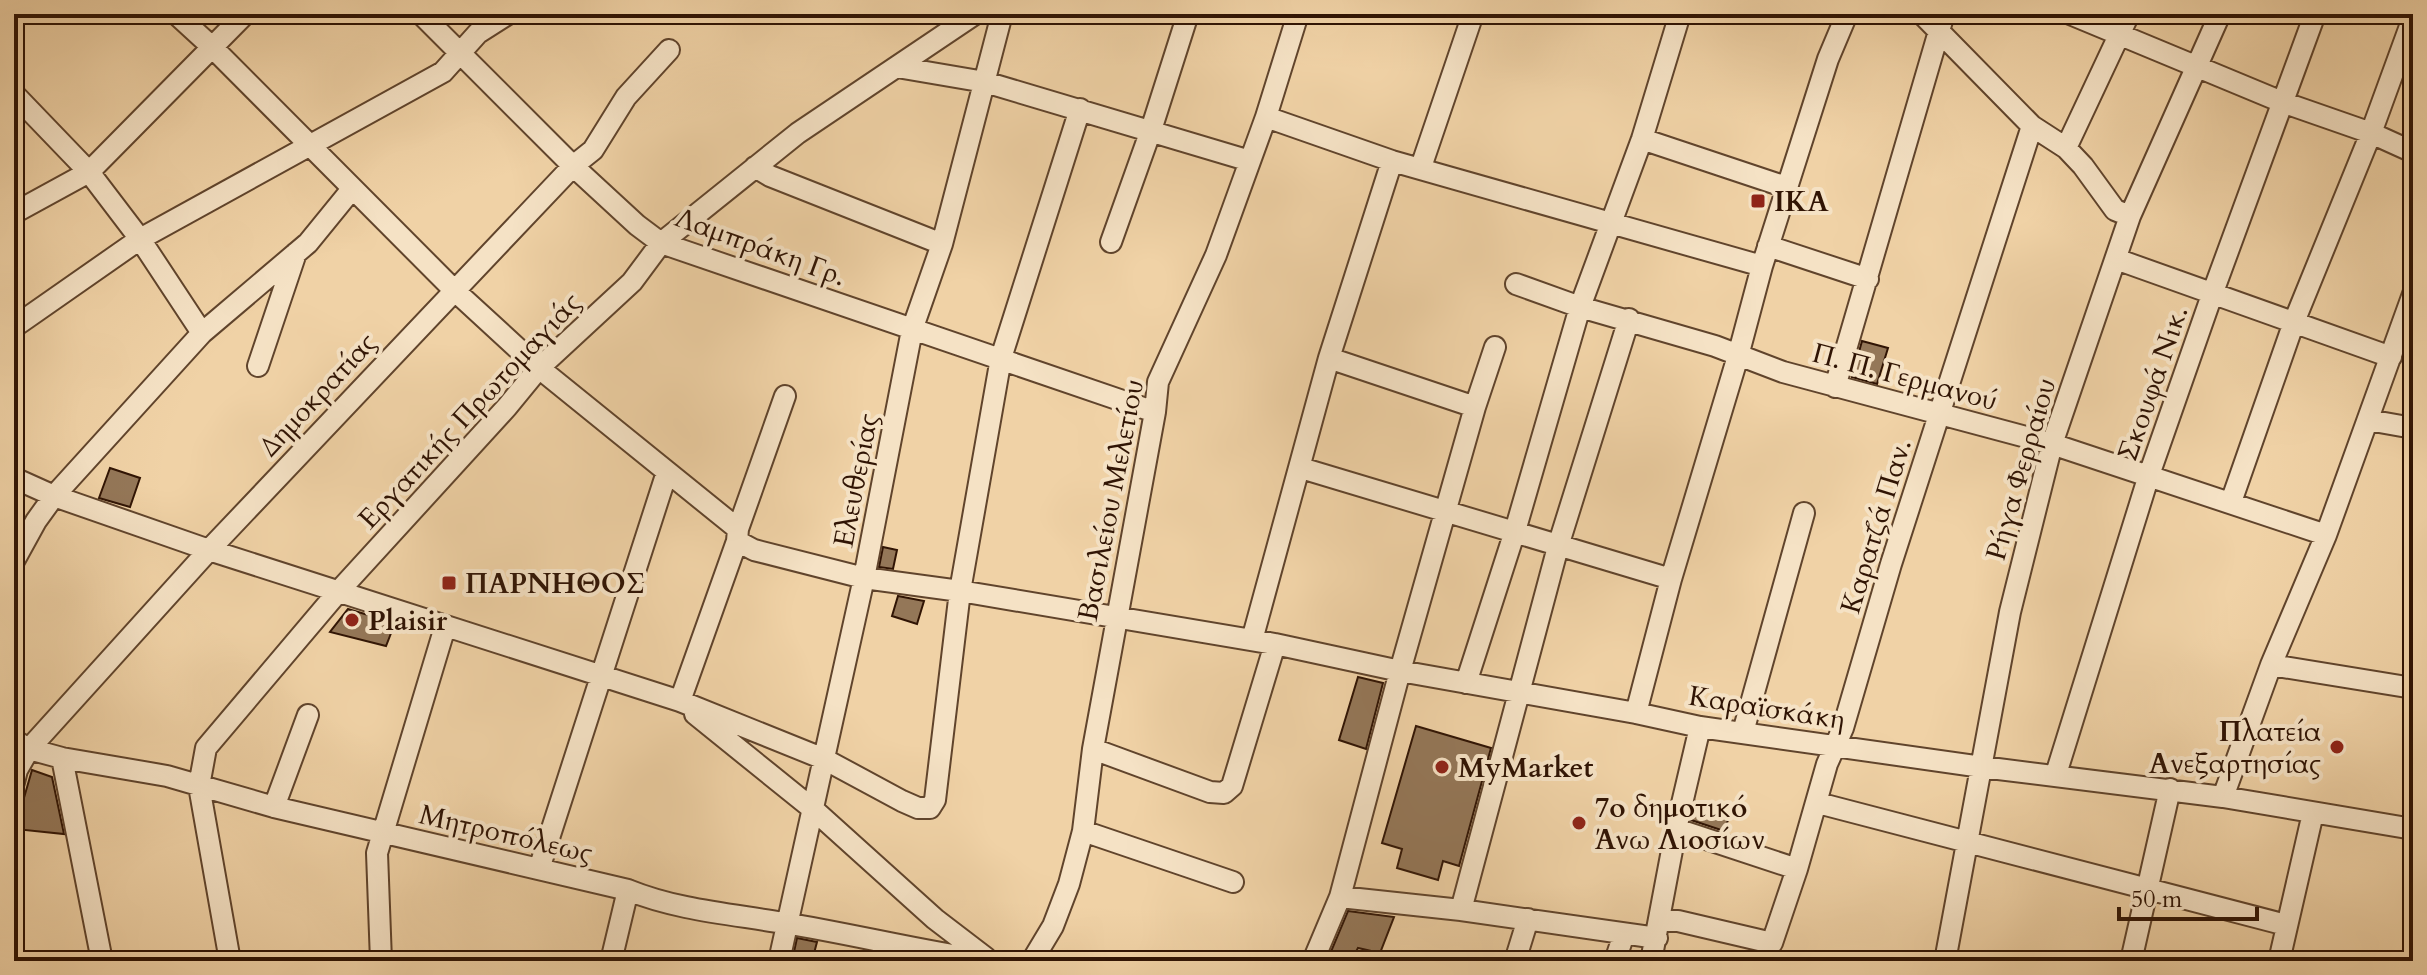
<svg xmlns="http://www.w3.org/2000/svg" width="2427" height="975" viewBox="0 0 2427 975" font-family="Cardo,serif">
<style>
.building{fill:#947758;stroke:#301404;stroke-width:2}
.lines{fill:none;stroke-linecap:round;stroke-linejoin:round}
.minor-casing{stroke:#60442c;stroke-width:24}
.minor{stroke:#f5e2c5;stroke-width:20}
.poi-dot{fill:#8f2418;stroke:#f5e2c5;stroke-width:3}
.labels{text-anchor:middle;stroke-width:8;stroke-linejoin:round;paint-order:stroke}
.poi-label{font-size:28px;font-weight:bold;fill:#301404;stroke:#f5e2c5;text-anchor:start}
.street-label{font-size:28px;fill:#301404;stroke:#f5e2c5}
</style>
<rect width="100%" height="100%" fill="#f0d2a6"/>
<filter id="stains"><feTurbulence type="fractalNoise" baseFrequency=".0025" numOctaves="4"/><feColorMatrix values="0 0 0 0 .2 0 0 0 0 .09 0 0 0 0 .02 0 0 0 .5 -.17"/></filter>
<radialGradient id="worn" r=".72"><stop offset=".6" stop-color="#630" stop-opacity="0"/><stop offset="1" stop-color="#630" stop-opacity=".3"/></radialGradient>
<!-- building -->
<path class="building" d="M1862,341L1888,348L1877,384L1852,377Z
M110,468L140,478L130,507L99,498Z
M883,547L897,550L893,569L879,567Z
M898,596L924,601L917,624L892,616Z
M348,609L395,623L386,646L330,632Z
M1358,677L1383,683L1366,749L1339,740Z
M1416,726L1491,748L1459,866L1443,861L1438,880L1397,868L1402,849L1382,843Z
M32,770L52,777L64,834L15,829Z
M1696,801L1731,812L1724,831L1691,820Z
M1348,911L1394,917L1380,953L1358,948L1351,961H1327Z
M797,938L817,942L812,961H792Z"/>
<g class="lines">
<defs>
<path id="minor" d="M176,14L212,47L454,290L539,368L738,529
M421,14L573,166L637,225L661,243L1155,412
M1922,14L2032,126L2066,148L2083,166L2115,210L2130,216
M2070,14L2282,102L2371,133L2413,152
M897,67L985,82L1250,161
M14,94L89,172L140,239L202,333
M1266,117L1392,161L1762,266
M1642,139L1786,187
M2066,148L2129,14
M755,167L770,176L942,244
M1421,167L1473,14
M14,213L89,172L245,14
M1111,242L1151,130L1188,14
M1768,246L1868,279
M2116,259L2391,357
M1516,284L1580,307L1715,346L1783,372L2052,444L2326,535
M14,327L140,239L443,72L478,33L508,14
M1329,358L1475,407
M258,366L296,253
M1835,387L1944,14
M2368,420L2413,428
M1301,468L1671,579
M14,478L54,496L209,550L680,701L824,759L902,801L918,808H930L935,800L960,591L1001,358L1080,109
M2231,502L2294,322L2371,133L2413,18
M737,541L754,550L864,578L960,591L1275,644L1400,671L1636,713L1700,727L1982,767L2223,797L2413,829
M14,561L36,521L54,496L202,333L308,243L352,189
M1252,640L1329,358L1392,161
M2271,665L2413,688
M1466,683L1515,531L1580,307L1642,139L1680,14
M680,701L737,541L738,529L785,396
M1636,713L1671,579L1738,356L1762,266L1828,59L1847,14
M695,714L814,810L935,919L986,958
M1743,732L1804,513
M14,740L29,749L62,758L167,776L274,807L628,890C677,910 731,914 784,923C852,934 920,951 989,961
M1093,749L1210,792L1224,793L1232,786L1275,644
M62,758L102,961
M2056,774L2149,475L2213,292L2315,14
M14,782L17,770L29,749L209,550L573,166L593,150L626,97L669,50
M2223,797L2271,665L2326,535L2413,294
M1818,803L2286,925
M274,807L308,715
M1676,829L1797,869
M1083,831L1233,882
M539,869L667,472
M1340,897L1461,910L1657,938
M1461,910L1559,543L1629,319
M1659,921H1678L1772,943L1797,869L1827,764L1843,728L1891,564L2032,126
M230,961L199,786L206,748L338,592L507,407L539,368L632,282L661,243L798,133L975,14
M381,961L377,853L445,627
M611,961L628,890
M779,961L864,578L912,330L942,244L1002,14
M1032,961L1053,926L1069,884L1083,831L1093,749L1155,412L1158,382L1216,255L1266,117L1298,14
M1313,961L1340,897L1400,671L1475,407L1495,347
M1515,961L1528,919
M1615,961L1624,934
M1651,961L1676,829L1700,727
M1945,961L2010,612L2052,444L2130,216L2220,14
M2131,961L2170,789
M2279,961L2313,813"/>
</defs>
<!-- minor casing -->
<use href="#minor" class="minor-casing"/>
<!-- minor -->
<use href="#minor" class="minor"/>
</g>
<!-- markers -->
<g class="poi-dot">
<rect x="1750" y="193" width="16" height="16" rx="4"/>
<rect x="441" y="575" width="16" height="16" rx="4"/>
<circle cx="352" cy="620" r="8"/>
<circle cx="2337" cy="747" r="8"/>
<circle cx="1442" cy="767" r="8"/>
<circle cx="1579" cy="823" r="8"/>
</g>
<g class="labels">
<!-- poi labels -->
<g class="poi-label">
<text x="1774" y="211">ΙΚΑ</text>
<text x="465" y="593">ΠΑΡΝΗΘΟΣ</text>
<text x="368" y="630">Plaisir</text>
<text x="2321" y="741" text-anchor="end">Πλατεία<tspan x="2321" dy="32">Ανεξαρτησίας</tspan></text>
<text x="1458" y="777">MyMarket</text>
<text x="1595" y="817">7ο δημοτικό<tspan x="1595" dy="32">Άνω Λιοσίων</tspan></text>
</g>
<!-- street labels -->
<g class="street-label">
<text transform="translate(761 246) rotate(20)" y="10">Λαμπράκη Γρ.</text>
<text transform="translate(1905 376) rotate(15)" y="10">Π. Π. Γερμανού</text>
<text transform="translate(2152 383) rotate(-71)" y="10">Σκουφά Νικ.</text>
<text transform="translate(317 394) rotate(-47)" y="10">Δημοκρατίας</text>
<text transform="translate(469 410) rotate(-47)" y="10">Εργατικής Πρωτομαγιάς</text>
<text transform="translate(2020 469) rotate(-74)" y="10">Ρήγα Φερραίου</text>
<text transform="translate(855 480) rotate(-79)" y="10">Ελευθερίας</text>
<text transform="translate(1110 500) rotate(-79)" y="10">Βασιλείου Μελετίου</text>
<text transform="translate(1875 526) rotate(-73)" y="10">Καρατζά Παν.</text>
<text transform="translate(1767 707) rotate(9)" y="10">Καραϊσκάκη</text>
<text transform="translate(506 833) rotate(13)" y="10">Μητροπόλεως</text>
</g>
</g>
<!-- margin -->
<rect width="2427" height="975" fill="none" stroke="#f0d2a6" stroke-width="48"/>
<rect x="16" y="16" width="2395" height="943" fill="none" stroke="#301404" stroke-width="4"/>
<rect x="24" y="24" width="2379" height="927" fill="none" stroke="#301404" stroke-width="2"/>
<!-- scale -->
<path d="M2119 907v12h138v-12" fill="none" stroke="#301404" stroke-width="4"/>
<text x="2131" y="907" font-size="24" fill="#301404" stroke="#f5e2c5" stroke-width="6" paint-order="stroke">50 m</text>
<rect width="100%" height="100%" filter="url(#stains)"/>
<rect width="100%" height="100%" fill="url(#worn)"/>
</svg>
